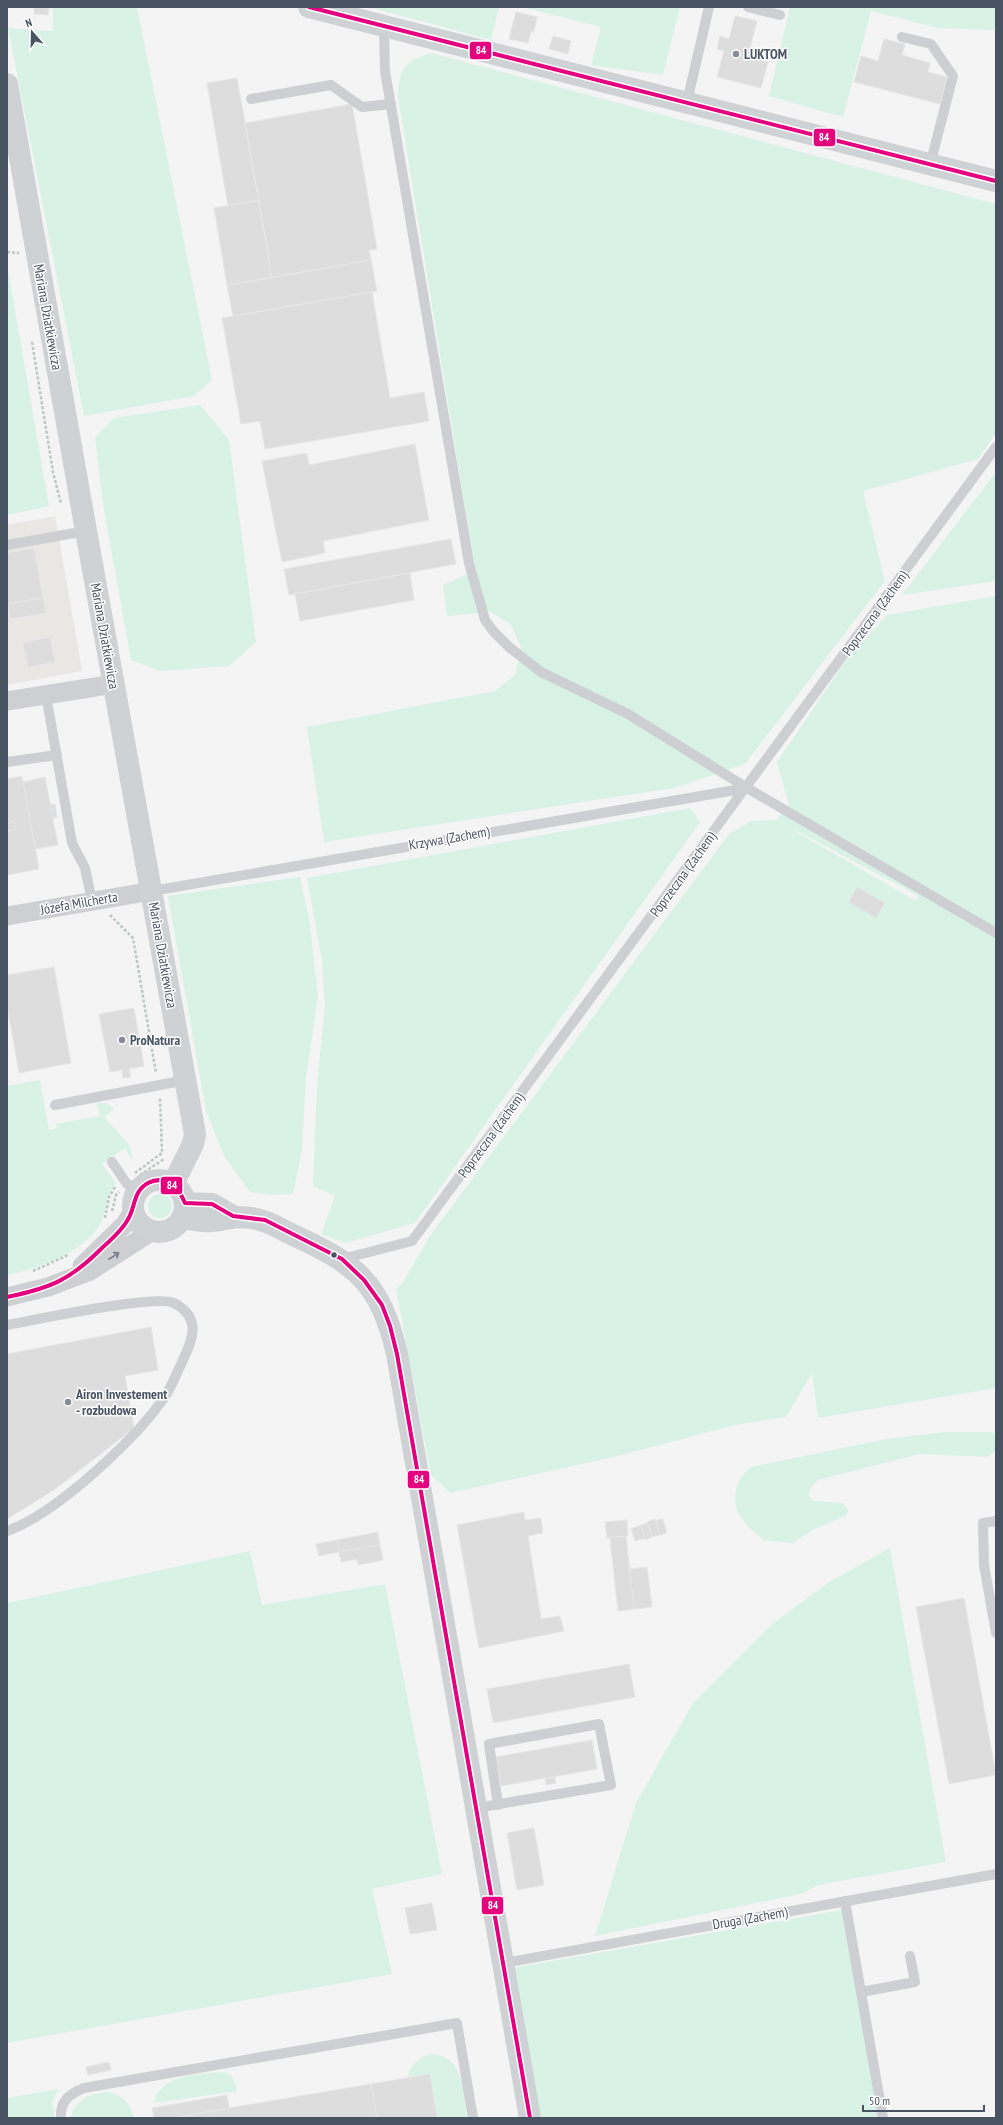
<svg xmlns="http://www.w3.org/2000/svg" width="1003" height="2125" viewBox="0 0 1003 2125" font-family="'PT Sans Narrow',sans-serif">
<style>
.commercial{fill:#e8e7e3}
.green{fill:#d8f3e5;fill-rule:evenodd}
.building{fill:#ddddde;stroke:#e5e6e7}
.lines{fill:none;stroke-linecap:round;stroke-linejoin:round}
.path{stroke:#bac8c4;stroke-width:2.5;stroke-dasharray:3 2;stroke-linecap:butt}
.lane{stroke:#cdcfd3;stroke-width:10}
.street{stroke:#cdcfd3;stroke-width:19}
.secondary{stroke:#cfd2d5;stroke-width:22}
.bus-1-casing{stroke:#fff;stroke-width:7}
.bus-1{stroke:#e5007d;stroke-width:4}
.oneway{stroke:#717984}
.poi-dot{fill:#858c95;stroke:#fff;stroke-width:1.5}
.bus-dot{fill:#495462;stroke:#fff;stroke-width:1.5}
.labels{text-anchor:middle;stroke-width:3;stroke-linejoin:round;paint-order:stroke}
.poi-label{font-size:14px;font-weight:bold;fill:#495462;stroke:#fff;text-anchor:start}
.street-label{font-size:14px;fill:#495462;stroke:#fff}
.line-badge{stroke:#fff;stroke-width:1.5}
.badge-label{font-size:11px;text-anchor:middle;font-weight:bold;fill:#fff}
</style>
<rect width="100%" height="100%" fill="#f4f4f4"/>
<!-- commercial -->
<path class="commercial" d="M55,516L82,671L7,685V525Z"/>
<!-- green -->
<path class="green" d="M53,7H137L212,380L194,396L84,416L8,28L53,31Z
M376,7H499L491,40L376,9Z
M522,7H680L663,75L591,65L601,27Z
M790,7H996V30L938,28L871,11L843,117L769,96Z
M431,53L996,204V433L978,459L863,491L885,581L745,764L674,788L324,842L307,727L495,691L515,675L521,647L511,625L491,612L447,616L443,585L475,570L398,97C400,67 402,63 431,53Z
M7,264L49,506L7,515Z
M200,405L229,440L256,642L229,666L160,671L131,660L103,504L95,437L114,418Z
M996,472V581L902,595Z
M996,596V1388L818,1418L812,1373L786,1417L735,1425L614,1457L450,1493L431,1475L396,1289L404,1281L429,1237L729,834L751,821L776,820L789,805L777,762L847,659L887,615ZM793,829L919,896L916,901L793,830Z
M690,808L700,822L415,1223L346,1243L321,1234L335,1196L313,1186L317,1086L325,1005L322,962L307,878Z
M300,877L310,924L318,997L306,1078L302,1150L293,1194L270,1195L250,1192L224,1156L206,1111L168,896Z
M40,1080L49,1130L57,1128L56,1124L100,1116L97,1103H107L114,1109L104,1117L130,1146L133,1162L125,1148L102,1164L116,1183C105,1195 108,1208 101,1222C87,1252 36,1269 7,1275V1086Z
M148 1206a12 12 0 1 1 24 0a12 12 0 1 1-24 0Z
M945,1432H990L996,1434V1450L988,1457L920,1454L818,1480L810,1488L809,1496L813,1501L843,1503L848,1509L847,1515L813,1530L793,1543L763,1540C745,1523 728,1511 738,1484C742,1476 744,1472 751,1467L886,1439Z
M890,1548L946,1862L818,1885L801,1894L595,1936L636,1803L693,1703L772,1624L829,1582Z
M250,1551L262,1605L385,1584L442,1874L372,1889L392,1974L7,2043V1603Z
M842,1910L879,2118H538L512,1968Z
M432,2054C465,2056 463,2093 467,2118H437L430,2074L408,2077C410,2064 420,2057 432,2054Z
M221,2072C233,2073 235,2081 237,2091L154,2103C159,2075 198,2074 221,2072Z
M59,2089L52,2102L55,2118H7V2098Z
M109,2092C123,2096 131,2104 134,2118H70C76,2099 91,2093 109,2092Z"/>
<!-- building -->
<path class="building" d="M34,7H49L48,15L34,14Z
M516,12L537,17L534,32H531L528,43L509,39Z
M735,16L757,21L748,56L768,62L761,88L717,77L724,51L717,49L720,36L729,39Z
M553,36L571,41L568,54L549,49Z
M884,39L905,44L902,55L930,63L928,72L947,77L940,104L854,82L861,56L878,61Z
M237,78L259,200L228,206L207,83Z
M352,104L377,249L369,250L371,260L272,278L245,123Z
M259,200L272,278L227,285L214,208Z
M371,260L377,291L233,316L227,285Z
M372,292L390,398L424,392L429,421L265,449L260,421L241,424L222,318Z
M415,444L429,520L323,541L325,553L282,562L262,461L307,453L309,465Z
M451,539L456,564L289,595L284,569Z
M34,548L43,598L7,604V553Z
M410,573L414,600L300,621L295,594Z
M43,598L46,613L10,619L8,604Z
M50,637L55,662L28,667L23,643Z
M22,776L39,869L7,875V779Z
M45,777L58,845L35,849L23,782Z
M50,804H55L57,817L53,818Z
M14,821L16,829L7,831V823Z
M857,887L885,903L876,918L849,902Z
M54,967L71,1063L19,1073L7,1006V975Z
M134,1008L144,1066L129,1069L131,1077L123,1078L122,1070L110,1072L99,1014Z
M151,1327L158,1370L125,1376L134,1428L54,1490L7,1519V1354Z
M524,1512L525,1520L541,1518L543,1533L528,1536L541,1619L560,1616L564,1631L479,1648L457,1525Z
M655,1519L660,1535L652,1537L647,1522Z
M663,1519L667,1533L660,1535L655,1521Z
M627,1520L628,1536L607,1538L605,1522Z
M648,1523L652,1537L645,1540L641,1525Z
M641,1525L645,1538L635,1541L631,1529Z
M378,1532L380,1545L339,1552L337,1540Z
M626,1536L634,1609L618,1611L610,1538Z
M337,1540L339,1552L319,1556L316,1544Z
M380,1545L383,1560L358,1565L357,1559L341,1562L339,1552Z
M647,1567L652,1607L634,1609L630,1569Z
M964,1598L996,1775L949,1784L916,1607Z
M629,1664L635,1697L493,1723L487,1689Z
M592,1740L597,1769L501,1786L496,1757Z
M555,1777L556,1783L546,1785L545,1779Z
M534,1828L544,1885L517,1890L507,1833Z
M432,1903L437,1930L410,1934L405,1908Z
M109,2062L111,2070L88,2075L86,2067Z
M430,2074L437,2118H377L371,2084Z
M371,2084L377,2118H174L229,2108Z
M227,2095L229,2108L174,2118H154L152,2108Z"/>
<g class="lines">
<!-- path -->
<path class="path" d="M7,252L19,253
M32,342L53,472L61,504
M110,915L133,938L156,1073
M135,1173L162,1153L160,1098
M140,1175L164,1159
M112,1211L116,1195L119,1192
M105,1218L109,1197L115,1187
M33,1271L68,1255"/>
<!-- lane -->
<path class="lane" d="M748,7L780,15
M384,27L385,71L469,563L485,620L494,632L509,647L541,672L628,714L747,788L996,933
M902,37L931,44L953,76L930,165
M251,99L331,85L362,107L391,104
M687,102L709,7
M7,545L86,531
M46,695L72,843L85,868L92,901
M7,762L57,755
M152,891L747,788
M55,1105L186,1080
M112,1162L127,1184L140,1189
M342,1259L412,1241L996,447
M7,1325C35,1320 155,1294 174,1303C202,1318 193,1340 182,1362C177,1373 172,1385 166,1395C137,1438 56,1514 7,1531
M996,1521L983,1523L984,1565L996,1633
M476,1808L611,1785L599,1724L489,1744L498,1805
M845,1901L883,2118
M504,1963L996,1874
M861,1992L915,1982L910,1956
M61,2118C60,2101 69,2094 84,2088L457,2023L473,2118"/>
<!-- street -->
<path class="street" d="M7,701L114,684
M7,916L152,891
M82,1266L125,1224L133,1212
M7,1297L48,1287L90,1271L151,1232"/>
<!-- secondary -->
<path class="secondary" d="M309,7L996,181
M7,84L86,531L195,1134L193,1144L173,1184
M133 1206a26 26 0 1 1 52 0a26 26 0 1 1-52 0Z
M185,1203L212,1204L233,1216
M182,1218C191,1219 202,1222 212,1221C227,1220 234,1215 251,1218C267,1220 279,1228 293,1235C357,1264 381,1284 397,1354L530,2118"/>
<defs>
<path id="bus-1" d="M309,7L996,181
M7,1297C51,1288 70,1280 102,1248C111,1240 121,1231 127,1221C136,1208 132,1192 148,1183C165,1174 179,1188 185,1203L212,1204L233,1216L265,1220L342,1259L364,1280L382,1305L390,1326L397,1354L530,2118"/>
</defs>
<!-- bus-1 casing -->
<use href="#bus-1" class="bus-1-casing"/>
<!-- bus-1 -->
<use href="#bus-1" class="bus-1"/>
</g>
<!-- one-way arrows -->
<defs><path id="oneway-shaft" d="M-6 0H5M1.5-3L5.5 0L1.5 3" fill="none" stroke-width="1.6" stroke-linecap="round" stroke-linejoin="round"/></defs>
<use class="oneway" href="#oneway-shaft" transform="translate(114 1256) rotate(-32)"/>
<!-- markers -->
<g class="poi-dot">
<circle cx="736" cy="54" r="4"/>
<circle cx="122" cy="1040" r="4"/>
<circle cx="68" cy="1402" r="4"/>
</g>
<circle class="bus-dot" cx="334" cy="1255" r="3.5"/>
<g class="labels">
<!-- poi labels -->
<g class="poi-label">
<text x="744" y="59">LUKTOM</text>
<text x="130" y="1045">ProNatura</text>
<text x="76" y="1399">Airon Investement<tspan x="76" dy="16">- rozbudowa</tspan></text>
</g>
<!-- street labels -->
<g class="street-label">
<text transform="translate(48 317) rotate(80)" y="5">Mariana Dziatkiewicza</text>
<text transform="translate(875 613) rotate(-54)" y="5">Poprzeczna (Zachem)</text>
<text transform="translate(105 636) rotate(80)" y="5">Mariana Dziatkiewicza</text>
<text transform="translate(449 838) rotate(-10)" y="5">Krzywa (Zachem)</text>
<text transform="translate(683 874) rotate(-54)" y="5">Poprzeczna (Zachem)</text>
<text transform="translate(79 903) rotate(-10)" y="5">Józefa Milcherta</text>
<text transform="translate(163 955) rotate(80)" y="5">Mariana Dziatkiewicza</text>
<text transform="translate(491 1135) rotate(-54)" y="5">Poprzeczna (Zachem)</text>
<text transform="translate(750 1918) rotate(-10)" y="5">Druga (Zachem)</text>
</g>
</g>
<g class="line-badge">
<rect x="469" y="41" width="23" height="19" rx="4" fill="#e5007d"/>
<rect x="813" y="128" width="23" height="19" rx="4" fill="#e5007d"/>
<rect x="160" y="1176" width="23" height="19" rx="4" fill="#e5007d"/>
<rect x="407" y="1470" width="23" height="19" rx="4" fill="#e5007d"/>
<rect x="481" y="1896" width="23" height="19" rx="4" fill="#e5007d"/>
</g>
<g class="badge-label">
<text x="481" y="54">84</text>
<text x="824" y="141">84</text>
<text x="172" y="1189">84</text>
<text x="419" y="1483">84</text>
<text x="493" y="1909">84</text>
</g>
<!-- border -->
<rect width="1003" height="2125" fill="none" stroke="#495462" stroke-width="16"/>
<!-- north arrow -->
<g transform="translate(32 32) rotate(340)" stroke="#ffffff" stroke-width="3" paint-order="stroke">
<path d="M0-3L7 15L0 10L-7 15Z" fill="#495462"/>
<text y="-6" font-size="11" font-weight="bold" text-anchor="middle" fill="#495462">N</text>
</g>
<!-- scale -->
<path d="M863 2105v6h121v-6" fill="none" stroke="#495462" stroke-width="2"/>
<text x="869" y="2105" font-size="12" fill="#495462" stroke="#ffffff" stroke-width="3" paint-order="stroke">50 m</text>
</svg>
